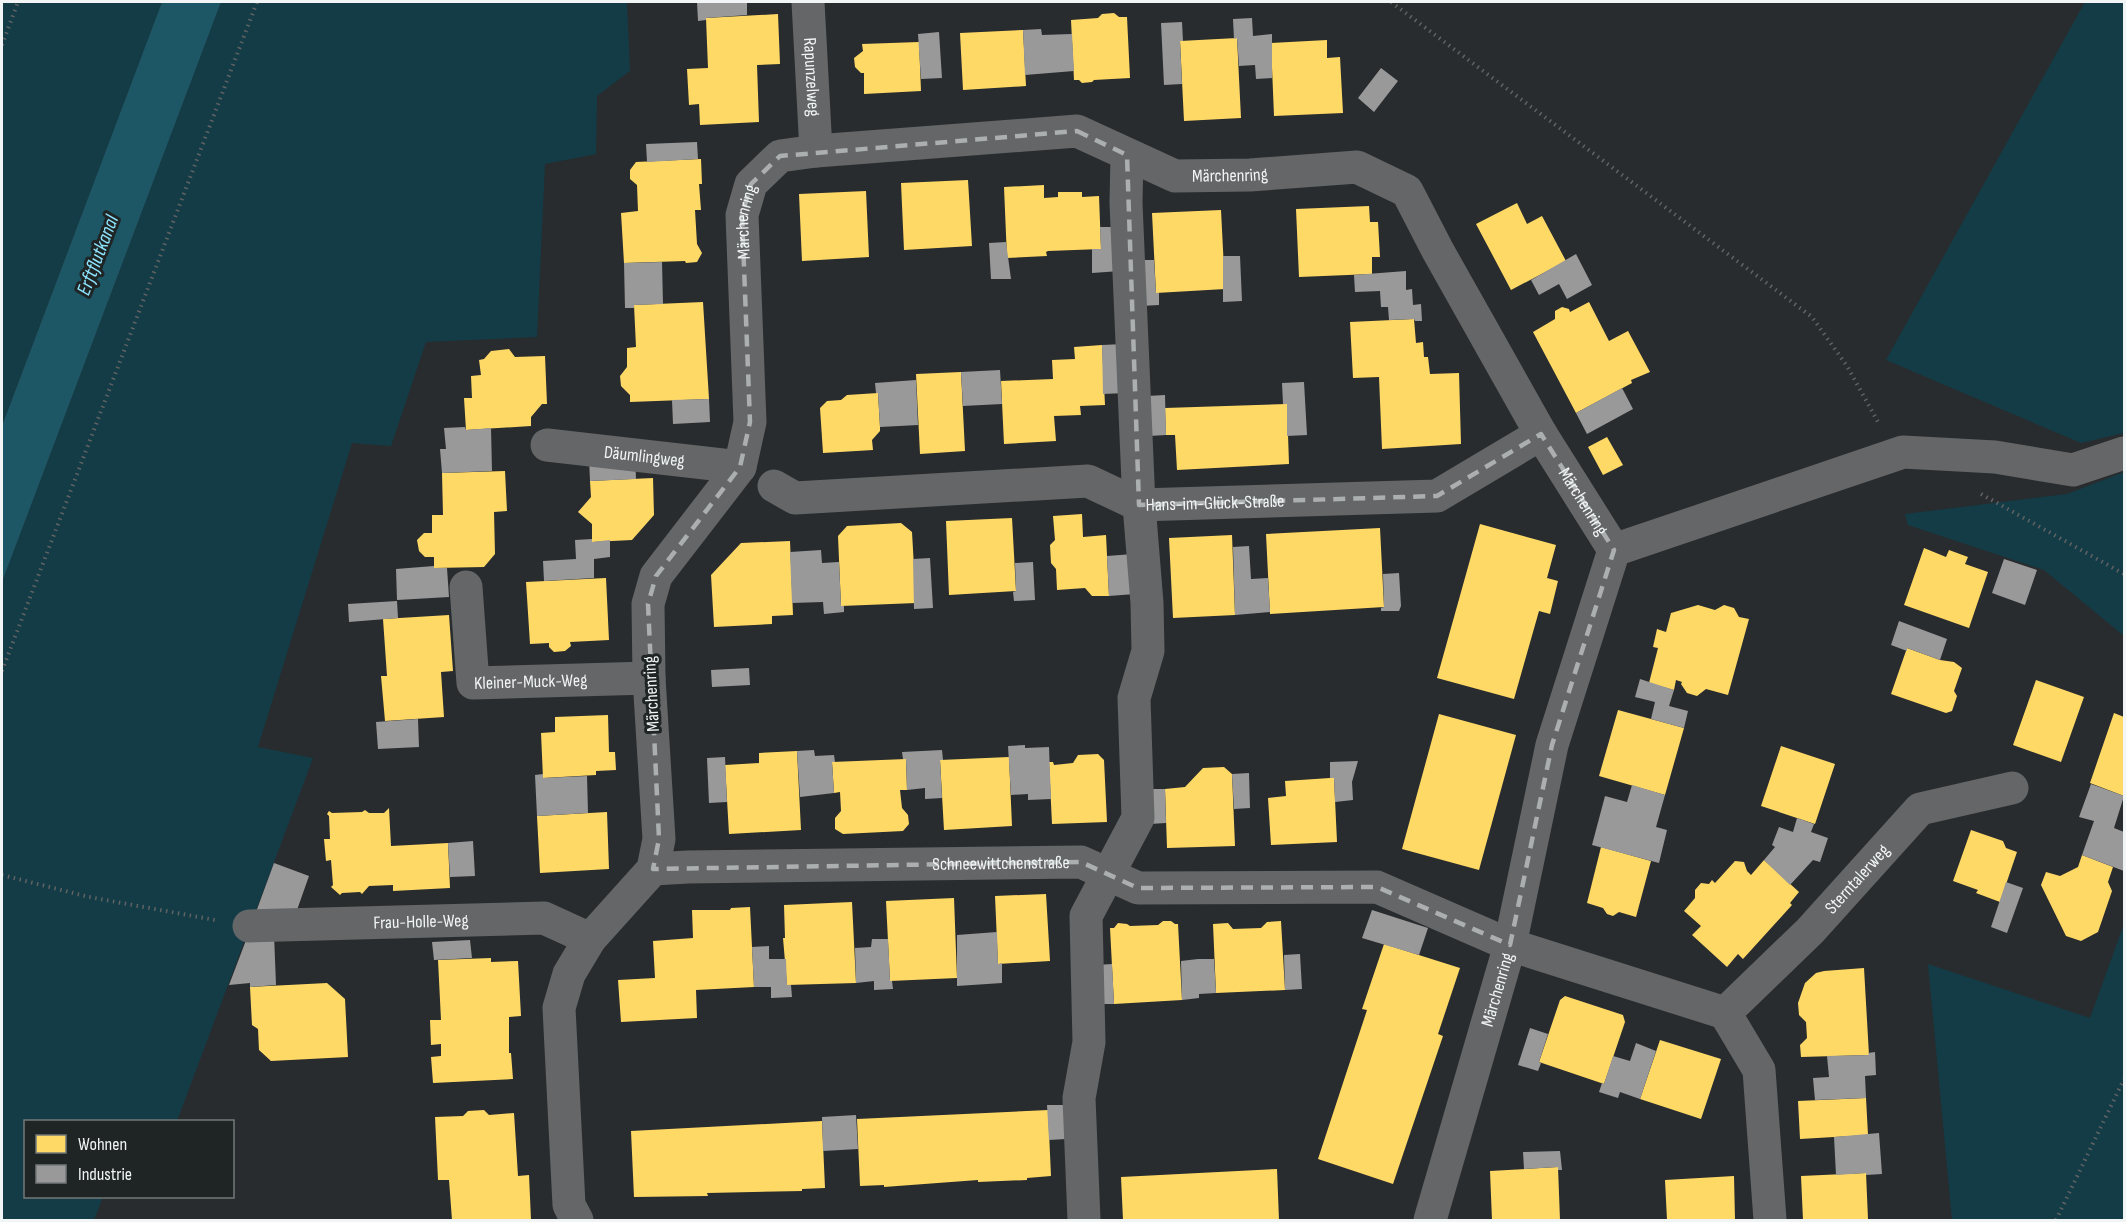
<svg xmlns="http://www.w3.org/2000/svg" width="2126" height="1222" viewBox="0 0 2126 1222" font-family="'Sofia Sans Condensed',sans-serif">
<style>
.green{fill:#133c47}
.water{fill:#1d5766}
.homes{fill:#ffd966}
.industry{fill:#999}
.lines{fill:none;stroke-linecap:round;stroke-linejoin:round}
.path{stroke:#606263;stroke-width:4;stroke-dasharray:1.5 4.5;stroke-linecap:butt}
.minor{stroke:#646667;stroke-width:33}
.marked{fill:none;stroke:#abafb0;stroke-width:4.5;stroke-dasharray:12 8;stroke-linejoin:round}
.labels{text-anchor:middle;stroke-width:6;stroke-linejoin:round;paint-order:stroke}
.street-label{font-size:18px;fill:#f1f5f6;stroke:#1f2425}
.water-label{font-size:20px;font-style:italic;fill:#8de5fe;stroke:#1f2425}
</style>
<rect width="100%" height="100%" fill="#292c2e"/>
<!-- green -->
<path class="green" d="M3,2H162L2,426V5Z
M221,2H627L630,71L597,96L596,154L545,164L537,337L426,342L391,446L352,443L258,747L313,758L177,1121L26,1122V1196L103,1197L94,1220H2V582Z
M2085,2H2124V433L2081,443L1886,360Z
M2124,472V636L2044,570L1908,525L1905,514L2067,494Z
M2124,924V1220H1952L1928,964L2090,1018Z"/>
<!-- water -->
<path class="water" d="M162,2H221L2,582V426Z"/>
<!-- homes -->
<path class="homes" d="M1114,13L1119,17H1127L1130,78L1094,80L1092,82L1082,83L1079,80H1074L1071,20L1098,18L1102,14Z
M778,14L780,64L757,65L759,122L700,125L699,104L689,105L687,69L708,68L706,18Z
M1023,30L1026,86L963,90L960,33Z
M1237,38L1241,118L1184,121L1180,41Z
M1327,40V58L1340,57L1343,113L1274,116L1271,43Z
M919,42L921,91L864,94V73H861L855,67L854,58L863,51L862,44Z
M701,159L702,184H699L701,210H695L697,244L702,253L697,262L686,263L685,261L624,263L621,213L638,211L637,185L630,179V170L636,162Z
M968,180L972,246L904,250L901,183Z
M1044,185V198L1058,197V192H1082V197L1099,196L1101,249L1048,251L1046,252L1047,256L1007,258L1004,187Z
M866,191L869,257L802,261L799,194Z
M1517,203L1527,224L1542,216L1566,261L1511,290L1476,224Z
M1369,206L1370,222H1378L1380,257H1372V274L1299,277L1296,209Z
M1221,210L1225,289L1156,293L1152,213Z
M703,302L709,399L630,402V395L621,386L620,376L627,367V348L636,347L634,305Z
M1589,302L1609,341L1628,331L1650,372L1631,380L1632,383L1576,413L1533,332L1555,319V311L1562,307L1569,309L1570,312Z
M1414,319L1416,343L1423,342L1424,357H1428L1430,374L1459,373L1461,444L1382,449L1379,377L1353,378L1350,322Z
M1102,345L1105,405L1080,406L1081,415L1054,416L1056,441L1004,444L1001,381L1053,379L1052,360L1075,359L1074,347Z
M509,349L515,357L545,356L547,404H542L531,417V426L466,430L464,398H472L471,376L481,375L479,360L484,359L491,351Z
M961,372L965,451L920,454L916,374Z
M878,393L880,427V431L872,440L873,450L823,453L820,408L827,401L841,400L847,395Z
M1287,404L1289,464L1177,470L1175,435H1166L1165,408Z
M1607,437L1623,465L1603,475L1588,447Z
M505,471L507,511L494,512L495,554L484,567L434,568V557H425L419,551L417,540L424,533H432V515H443L442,473Z
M653,478L654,515L632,540L592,542V524L578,512L591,497L590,481Z
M1082,514L1083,537L1106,535L1109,596H1092L1085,588L1057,590L1056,569L1051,563L1050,545L1055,540L1053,516Z
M1012,518L1016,591L949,595L946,521Z
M901,523L912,532L916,603L841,606L838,536L847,526Z
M1480,524L1556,545L1547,578L1558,581L1550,614L1539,611L1514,699L1437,678Z
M1380,528L1384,607L1270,614L1266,534Z
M1232,535L1235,615L1173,618L1169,538Z
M790,541L793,615L772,616V624L714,627L711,575L741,543Z
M1924,548L1946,557L1949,550L1968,557L1965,564L1988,572L1969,628L1904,605Z
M606,578L609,640L570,642L571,646L565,651L554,652L549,647V643L530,644L526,582Z
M1698,605L1715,610L1724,605L1734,608L1739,617L1749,619L1728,695L1706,689L1697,696L1687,693L1681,684L1682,682L1676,680L1674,690L1649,683L1658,648L1653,647L1657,629L1666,632L1671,613Z
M449,615L453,671L441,672L444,717L385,721L381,676H387L383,619Z
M1907,648L1940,660L1954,662L1962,668L1954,691L1957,696L1952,711L1946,713L1891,694Z
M2036,680L2084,697L2061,762L2013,745Z
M1618,710L1684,728L1665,795L1599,776Z
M2114,713L2124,717V796L2090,783Z
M1439,714L1516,735L1479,870L1402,849Z
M608,715L609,752H615L616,770L596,771V775L543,778L541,733L555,732V717Z
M1781,746L1835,764L1815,824L1761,806Z
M797,751L801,830L729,834L725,765L759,763V753Z
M1098,754L1104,760L1107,822L1052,824L1049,762H1053L1054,765L1073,763L1078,755Z
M1009,757L1012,826L944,830L940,760Z
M906,759L907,790H900L902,808L908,815L909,824L903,831L843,834L835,829V818L841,811L840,792L834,793L832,762Z
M1224,767L1232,774L1235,846L1167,848L1165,789L1185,787L1203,768Z
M1330,778H1334L1337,842L1271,845L1268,798L1286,796L1285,781Z
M389,808L391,846L448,843L450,888L393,891V885L369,886L362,894L360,892L342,893L340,895L331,887L333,885L331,860L326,861L324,839H330L329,816L327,814L329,811L332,813L362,812L365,810L369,813H384Z
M607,812L609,869L540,873L537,816Z
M1971,830L2003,841L2006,848L2017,852L2000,902L1976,893L1978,890L1953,881Z
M1601,847L1651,861L1636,917L1619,912L1613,916L1607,914L1603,908L1587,903Z
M2082,855L2113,867L2108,882L2112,891L2098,932L2081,941L2066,936L2041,885L2046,872L2060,876L2078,867Z
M1764,860L1799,892L1790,903L1792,905L1743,959L1738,954L1727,967L1692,935L1701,926L1684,911L1695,898V890L1701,883L1709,884L1712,880L1715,883L1735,861L1744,862L1747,871L1751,875Z
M1046,894L1050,961L998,964L995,896Z
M954,898L957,978L890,981L886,901Z
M852,902L856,983L787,985L783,938H785L784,905Z
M750,907L754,987L696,990L697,1018L621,1022L618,980L655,978L653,941L693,938L692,910H730L731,908Z
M1163,921H1171L1175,924H1178L1182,1000L1114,1004L1110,928H1114L1118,923L1127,924L1130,926L1158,925Z
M1281,921L1285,990L1216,993L1213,924L1228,923L1233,929L1261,928L1267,922Z
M1384,944L1460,968L1438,1034L1443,1036L1393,1184L1318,1159L1367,1010L1362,1009Z
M491,958V962L518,961L521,1016L509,1017V1053H511L513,1079L433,1083L431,1057L441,1056V1044L431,1045L430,1020H441L438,960Z
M1864,968L1869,1055L1801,1057L1800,1045L1807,1038L1806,1022L1799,1015L1798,1003L1805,983L1816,973L1824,971Z
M327,983L345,999L348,1057L271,1061L259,1050L258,1029L252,1025L250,987Z
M1565,996L1623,1015L1625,1022L1604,1084L1539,1062L1560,1000Z
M1660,1040L1721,1059L1701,1119L1640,1099Z
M1866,1098L1868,1135L1800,1139L1798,1101Z
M484,1110L489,1115L514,1113L518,1176L529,1175L531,1220H452L449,1180H438L435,1117L463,1116L468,1111Z
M1048,1110L1051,1176L1027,1178V1180L978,1182V1180L884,1187V1185L860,1186L857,1119Z
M822,1121L825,1188L802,1189V1191L707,1193L708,1196L634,1197L631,1131Z
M1558,1167L1560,1220H1492L1490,1171Z
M1277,1169L1279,1220H1123L1121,1177Z
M1866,1173L1868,1219L1803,1220L1801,1176Z
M1734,1176L1735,1220H1667L1665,1180Z"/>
<!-- industry -->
<path class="industry" d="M697,2H747V15L706,18V20L698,21Z
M1252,18L1253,36L1272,34V78L1256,79L1255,65L1239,66L1237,38L1234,39L1233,19Z
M1182,22L1183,41H1180L1182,84L1164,85L1161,23Z
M1041,29L1042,35L1072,34L1074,71L1025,75L1023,30Z
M939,32L942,78L921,79L918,34Z
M1381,68L1398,81L1374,112L1358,98Z
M697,142L698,159L647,162L646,144Z
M1100,227H1118L1120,271L1092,273V249H1101Z
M1006,242L1011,279H991L989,243Z
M1576,254L1592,285L1567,299L1559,284L1539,295L1531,280Z
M1223,256H1240L1242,301L1223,302Z
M1139,260H1154L1156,293H1159V305L1141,306Z
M662,262L663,304L634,305V308H625L624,263Z
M1406,271V290L1412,289L1413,305L1421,304L1422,321H1415L1414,319L1389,320L1388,307H1381L1380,291L1355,292L1354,275Z
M1124,344L1126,393L1103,394L1102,345Z
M1000,370L1002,404L963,406L961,372Z
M916,380L918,425L880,427L878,393H876L875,383Z
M1304,382L1307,435L1287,436V404H1283L1282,383Z
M1622,388L1633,409L1587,434L1576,413Z
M1165,395L1166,435L1149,436L1147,396Z
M709,399L710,422L673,424L672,400Z
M465,427L466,430L491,428L492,471L442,473L440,449H446L444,428Z
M635,455L636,479L590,481L589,458Z
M592,539V542L610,540V557L594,559V578L544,581L543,561L576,559L575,540Z
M1249,546L1251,579L1268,578L1270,612L1235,615L1233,547Z
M821,550L822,563L839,562L841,606H844V612L824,614L823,602L792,603L790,552Z
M1133,554L1135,594L1109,596L1107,556Z
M930,558L933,608L914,609L913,559Z
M2004,559L2037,570L2025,605L1992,593Z
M1033,562L1035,600L1014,601L1013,592L1016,591L1015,563Z
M434,566V568H447L449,597L397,600L396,569Z
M1399,573L1401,606L1399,611H1381V608L1384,607L1383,574Z
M397,601L398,618L349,622L348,604Z
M1899,621L1947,639L1940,660L1907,648V651L1891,645Z
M749,668L750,685L712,687L711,670Z
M1640,679L1674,690L1669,706L1688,711L1684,728L1651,719L1655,702L1635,697Z
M418,719L419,747L378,749L376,722Z
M1025,745V748L1049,747L1051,799L1028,800V794L1011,795L1008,746Z
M814,750L815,756L834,755L835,762H832L834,793L800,797L797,751Z
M942,750L943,760H940L942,798L925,799V788L907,790L906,759H903L902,752Z
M725,757L727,802L709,803L707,758Z
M1358,761L1352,782L1353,800L1335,802L1334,778H1330V762Z
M1249,773L1250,808L1234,809L1232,774Z
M543,774V778L587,776L588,813L537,816L535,775Z
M2091,784L2124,796L2114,828L2124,832V871L2082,855L2094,821L2079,817Z
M1632,785L1665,795L1656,827L1667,830L1659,863L1592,845L1605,796L1627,802Z
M1148,789H1165L1166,823L1149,824Z
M1797,818L1814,824L1811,832L1828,838L1820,862L1813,860L1790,885L1764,860L1775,847L1772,845L1779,827L1793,832Z
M473,841L475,876L450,877L448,843Z
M274,863L309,876L297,910L256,912Z
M2006,882L2023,888L2007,933L1991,927Z
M1372,910L1428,928L1419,955L1362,938Z
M997,932L998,964L1002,963V983L957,986V935Z
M274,934L276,985L250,987V983L229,985L248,935Z
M872,939H888L890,981H892L893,989L874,990V981L856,983L855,948L871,947Z
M470,940L472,958L434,960L432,942Z
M769,946V959H786L787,985H791L792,997L771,998V987H754L752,947Z
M1300,954L1302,989L1285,990L1284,955Z
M1198,959H1214L1216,993L1199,994V998L1182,1000L1181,961Z
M1112,964L1114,1004H1099L1097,965Z
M1530,1028L1548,1034L1539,1062L1541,1063L1538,1071L1518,1065Z
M1636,1043L1656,1051L1640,1099L1620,1092L1618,1098L1599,1092L1602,1083L1604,1084L1613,1056L1630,1061Z
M1875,1052L1876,1075L1865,1076L1866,1098L1815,1100L1813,1078L1829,1077L1827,1056L1869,1055L1868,1053Z
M1047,1105H1064L1066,1139L1049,1140Z
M856,1115L858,1149L823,1151L822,1117Z
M1879,1133L1882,1174L1866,1175V1173L1836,1175L1834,1137Z
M1560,1151L1562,1170H1558V1167L1524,1169L1523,1152Z"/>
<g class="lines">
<!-- path -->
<path class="path" d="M1391,2L1812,317L1847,366L1878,422
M2,45L18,2
M1981,494L2124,574
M2,671L257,2
M2,875L89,897L215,920
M2056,1220L2124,1079"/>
<!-- minor -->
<g class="minor">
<path id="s1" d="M808,2L816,151"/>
<path id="s2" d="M547,445L740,467"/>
<path id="s3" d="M774,486L795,498L1088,481L1139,505L1437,496L1541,434"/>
<path id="s4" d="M466,587L473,683L649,678"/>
<path id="s5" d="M653,869L688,867L1081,862L1138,888L1377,887L1510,945L1725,1013"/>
<path id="s6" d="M249,926L544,918L590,939"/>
<path id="s7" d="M577,1220L569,1205L559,1008L569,974L590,939L653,869L659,839L649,678L648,604L656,576L740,467L750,422L742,215L751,184L780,156L816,151L1077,131L1175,176L1250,175L1357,167L1407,191L1438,251L1541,434L1614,550"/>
<path d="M1084,1220L1079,1098L1089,1042L1086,916L1138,818L1134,698L1148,651L1147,603L1139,505L1126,203L1127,155"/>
<path id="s8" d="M1430,1220L1510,945L1552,745L1614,550L1903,452L1995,457L2073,470L2124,453"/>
<path id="s9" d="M1770,1220L1759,1070L1725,1013L1810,931L1920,809L2012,788"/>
</g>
</g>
<!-- marked area -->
<path class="marked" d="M1077,131L1127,155L1139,505L1437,496L1541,434L1614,550L1552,745L1510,945L1377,887L1138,888L1081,862L653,869L659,839L648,604L656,576L740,467L750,422L742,215L751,184L780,156Z"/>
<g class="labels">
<!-- street labels -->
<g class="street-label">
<text dy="6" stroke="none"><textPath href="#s1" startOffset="75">Rapunzelweg</textPath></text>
<text dy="6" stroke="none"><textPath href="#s7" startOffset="1604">Märchenring</textPath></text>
<text dy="6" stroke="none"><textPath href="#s7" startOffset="1064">Märchenring</textPath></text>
<text dy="6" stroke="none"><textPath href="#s2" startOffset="98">Däumlingweg</textPath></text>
<text dy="6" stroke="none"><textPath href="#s7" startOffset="2144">Märchenring</textPath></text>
<text dy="6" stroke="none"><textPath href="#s3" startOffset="450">Hans-im-Glück-Straße</textPath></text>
<text dy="6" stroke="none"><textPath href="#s4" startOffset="154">Kleiner-Muck-Weg</textPath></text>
<text transform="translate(651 694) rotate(-93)" y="6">Märchenring</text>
<text dy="6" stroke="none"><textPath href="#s5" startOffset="348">Schneewittchenstraße</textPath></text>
<text dy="6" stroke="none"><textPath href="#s9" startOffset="405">Sterntalerweg</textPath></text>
<text dy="6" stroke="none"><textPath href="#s6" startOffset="172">Frau-Holle-Weg</textPath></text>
<text dy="6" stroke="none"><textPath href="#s8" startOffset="240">Märchenring</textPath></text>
</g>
<!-- water labels -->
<g class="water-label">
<text transform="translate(97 255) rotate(-69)" y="7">Erftflutkanal</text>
</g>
</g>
<!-- border -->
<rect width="2126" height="1222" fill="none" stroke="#f1f5f6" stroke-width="6"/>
<!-- legend -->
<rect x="24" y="1120" width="210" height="78" fill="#1f2425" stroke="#737879" stroke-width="1.5"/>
<rect x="36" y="1135" width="30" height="18" fill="#ffd966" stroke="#737879" stroke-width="1.5"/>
<text x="78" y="1150" font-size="18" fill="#f1f5f6">Wohnen</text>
<rect x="36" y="1165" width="30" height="18" fill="#999999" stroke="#737879" stroke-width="1.5"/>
<text x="78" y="1180" font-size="18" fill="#f1f5f6">Industrie</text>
</svg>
